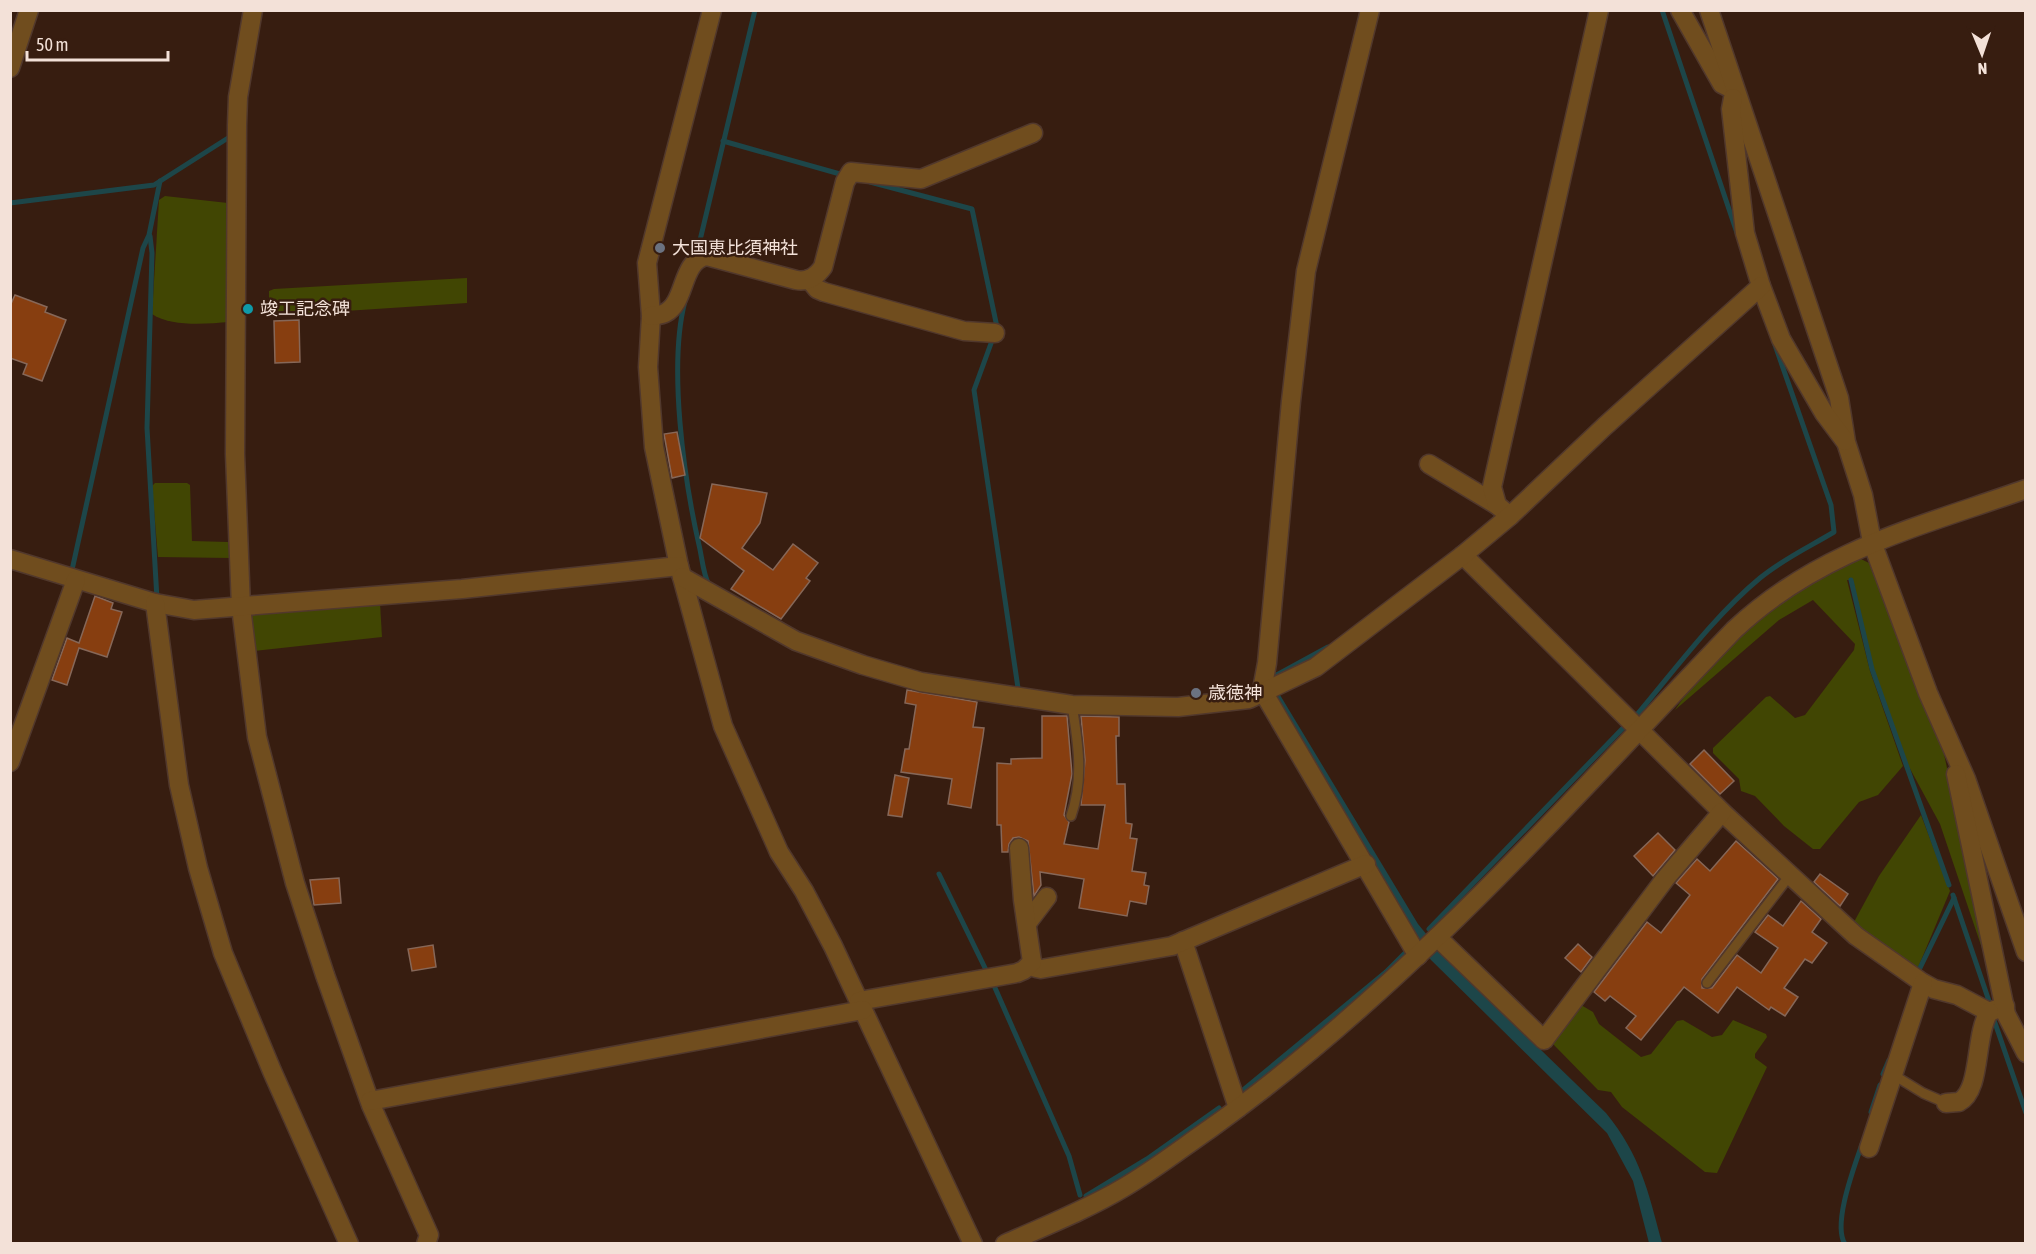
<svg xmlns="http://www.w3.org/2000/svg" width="2036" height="1254" viewBox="0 0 2036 1254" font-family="'Asap Condensed','Noto Sans JP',sans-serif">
<rect width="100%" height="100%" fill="#371d10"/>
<g fill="#414603">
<path d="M165,196L228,203L229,322C206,324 171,327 152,314L159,200Z"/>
<polygon points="467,278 467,303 269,316 269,291 274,289"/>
<polygon points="155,483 187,483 190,485 192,541 228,542 230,558 158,557 152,486"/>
<path d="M1859,558L1869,563L1944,754L1993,981L1940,824L1908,765L1873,669L1853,580H1847L1870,671L1903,766L1878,795L1859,802L1820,849H1813L1784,826L1755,796L1741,791L1739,779L1713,753V748L1766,697L1770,696L1795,718L1805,715L1854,650L1855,644L1813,600L1779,620L1675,710C1704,668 1761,612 1805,586C1823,575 1842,567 1859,558Z"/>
<polygon points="380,603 382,637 253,651 249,613"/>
<polygon points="1921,815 1950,891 1917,970 1880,948 1854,922 1879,876"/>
<polygon points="1581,1005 1593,1012 1599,1024 1641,1057 1651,1054 1677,1021 1683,1020 1712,1037 1722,1035 1733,1020 1766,1034 1767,1037 1755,1054 1755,1058 1767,1067 1717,1173 1705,1172 1622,1107 1611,1092 1598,1090 1554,1045 1552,1041"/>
</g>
<path fill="#1d4649" d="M1280,695L1418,924L1445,957L1606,1113C1641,1156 1648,1191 1662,1243H1649L1633,1181L1607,1133L1431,960L1418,943L1274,698Z"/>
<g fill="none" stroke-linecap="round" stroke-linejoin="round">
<g stroke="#1d4649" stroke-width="5">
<polyline points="1662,10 1737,233"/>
<polyline points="723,141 840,174"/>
<polyline points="870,182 972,209 997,327 974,390 1018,688"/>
<polyline points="10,203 154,185 228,138"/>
<polyline points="150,236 152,253 147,428 157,599"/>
<polyline points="696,257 755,10"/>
<path d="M685,301C668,366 684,479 699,545C702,557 703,574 709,585"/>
<polyline points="72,570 143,248 149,235 160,181"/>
<polyline points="1851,580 1872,669 1949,885"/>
<polyline points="1273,677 1328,647"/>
<path d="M1635,717C1674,671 1714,616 1760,578C1783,559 1809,547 1834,532L1831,505L1775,345"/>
<polyline points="939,874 987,972"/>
<polyline points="1953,895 1990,1004"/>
<polyline points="1429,929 1624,727"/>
<polyline points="1918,972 1954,898"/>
<polyline points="992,981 1069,1156 1080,1195"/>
<polyline points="1994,1020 2026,1113"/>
<polyline points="1883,1074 1889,1060"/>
<polyline points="1242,1091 1386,972 1409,949"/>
<polyline points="1871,1112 1880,1085"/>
<polyline points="1086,1196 1147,1159 1219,1108"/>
<path d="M1845,1244C1832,1224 1855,1165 1862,1144"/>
</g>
</g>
<g fill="#873e10" stroke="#866758" stroke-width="1.5">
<polygon points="15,295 47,307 45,312 66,320 42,381 23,374 27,364 10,358 10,306"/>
<polygon points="299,320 300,362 275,363 274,321"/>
<polygon points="677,432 685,475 672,478 664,434"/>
<polygon points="712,484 767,493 760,523 742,548 773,570 793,544 818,563 806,578 810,581 781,619 731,589 744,571 700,538"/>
<polygon points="95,596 113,603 111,609 122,612 107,657 79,648 67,685 52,680 67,638 79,643"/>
<polygon points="907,690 977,702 973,727 984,728 983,736 971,808 948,804 952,779 901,772 905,749 909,749 916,705 905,703"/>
<polygon points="1042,716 1067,716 1072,774 1064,815 1069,822 1064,844 1098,849 1105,805 1081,805 1085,760 1081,716 1119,717 1119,736 1116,736 1117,784 1125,784 1126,823 1132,824 1130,838 1137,839 1132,871 1146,873 1144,885 1149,886 1146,904 1130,901 1127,916 1079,908 1084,879 1040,872 1041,885 1034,896 1028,841 1019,837 1013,838 1009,844 1008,852 1002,852 1001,825 997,825 997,763 1011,764 1011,759 1042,758"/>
<polygon points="1704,750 1734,781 1720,794 1690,764"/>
<polygon points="895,775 909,778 902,817 888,815"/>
<polygon points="1658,833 1675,850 1653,876 1634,856"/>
<polygon points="1736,841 1778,879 1702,979 1702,988 1712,988 1737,955 1761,973 1778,948 1755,932 1768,915 1783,926 1801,901 1821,919 1812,932 1827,943 1812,963 1805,959 1784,988 1798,997 1785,1016 1771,1007 1769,1010 1737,987 1718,1013 1684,987 1641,1040 1626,1028 1636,1016 1610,996 1605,1001 1594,992 1647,922 1661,933 1690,895 1676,883 1697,859 1710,871"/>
<polygon points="1820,874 1848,894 1840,906 1814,882"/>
<polygon points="339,878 341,903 314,905 310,880"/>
<polygon points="1578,944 1592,957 1581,972 1565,958"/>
<polygon points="433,945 436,967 412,971 408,949"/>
</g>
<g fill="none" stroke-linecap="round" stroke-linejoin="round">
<g stroke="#51382c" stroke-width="12">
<g id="service">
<path d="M1071,816C1084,779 1078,742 1072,705"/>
<polyline points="1707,983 1790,875"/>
<polyline points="1892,1074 1923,1093 1946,1103"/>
</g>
</g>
<g stroke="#51382c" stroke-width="21">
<g id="minor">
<polyline points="253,10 238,97 237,125 235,454 241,607 257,737 295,883 325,975 371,1105 429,1235 426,1244"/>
<polyline points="712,10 647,263 651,316 648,367 654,447 679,566 723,726 779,852 804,891 833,946 973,1244"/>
<polyline points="1370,10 1306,271 1291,401 1267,663 1262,690 1418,956"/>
<polyline points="1680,10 1722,84 1730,88"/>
<polyline points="1709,10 1839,398 1846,442 1863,495 1872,542 1928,693 1966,779 2026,952"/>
<polyline points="10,68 29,10"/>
<polyline points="1733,98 1731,109 1745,233 1761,286 1781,339 1824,413 1845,441"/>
<polyline points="809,279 817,289 824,292 964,331 995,333"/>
<path d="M651,316C656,315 661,315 665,313C687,302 680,261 707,256L796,280C808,282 816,277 823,267L845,182L851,172L921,179L1033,133"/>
<polyline points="1429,464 1497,505"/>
<polyline points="1510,516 1497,505 1492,487 1599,10"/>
<polyline points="1463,555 1722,812 1856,936 1923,983 1934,989 1957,995 1989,1012 2005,1006"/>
<polyline points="10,559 155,603 194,610 462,589 679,566"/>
<polyline points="682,577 796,641 863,665 921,682 1072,705 1178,707 1249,699 1316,667 1463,555 1510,516 1605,426 1761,286"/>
<polyline points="155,603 179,785 198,868 223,953 272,1071 349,1244"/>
<polyline points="10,762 76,580"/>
<polyline points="1956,774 2006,1014 2026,1053"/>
<polyline points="1028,922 1047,897"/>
<polyline points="1437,937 1544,1040 1665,879 1722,812"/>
<polyline points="1183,941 1238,1108"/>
<polyline points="1032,962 1036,968 1041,969 1172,946 1366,864"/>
<polyline points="859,1001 1017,973 1024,970 1032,962 1023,900 1019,848"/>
<polyline points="370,1101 863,1010"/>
<path d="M1946,1103L1959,1102C1982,1090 1974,1036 1989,1012"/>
<polyline points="1869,1148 1923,983"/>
<path d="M1005,1244C1045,1226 1086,1210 1123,1188C1154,1170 1182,1148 1211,1128C1407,988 1568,803 1734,630C1819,550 1919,527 2026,489"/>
</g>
</g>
<use href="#service" stroke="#704d1e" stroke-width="9"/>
<use href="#minor" stroke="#704d1e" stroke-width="18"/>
</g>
<g fill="#6b7280" stroke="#371d10" stroke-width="2">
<circle cx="660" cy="248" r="6"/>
<circle cx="1196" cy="693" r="6"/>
</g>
<circle fill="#0f9aa8" stroke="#371d10" stroke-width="2" cx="248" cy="309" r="6"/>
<g text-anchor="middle" stroke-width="5" stroke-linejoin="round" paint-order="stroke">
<g font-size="18" fill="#f3e1d8" stroke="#371d10" text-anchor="start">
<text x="672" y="254">大国恵比須神社</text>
<text x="260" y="315">竣工記念碑</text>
<text x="1208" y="699">歳徳神</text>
</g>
</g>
<rect width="2036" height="1254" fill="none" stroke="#f3e1d8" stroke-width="24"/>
<g transform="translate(1982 54) rotate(178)" stroke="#371d10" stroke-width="4.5" paint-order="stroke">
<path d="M0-4.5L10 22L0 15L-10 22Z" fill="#f3e1d8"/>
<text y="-9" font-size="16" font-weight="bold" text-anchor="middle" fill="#f3e1d8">N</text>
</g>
<path d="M27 51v9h141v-9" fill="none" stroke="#f3e1d8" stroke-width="3"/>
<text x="36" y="51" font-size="18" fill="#f3e1d8" stroke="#371d10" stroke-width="4.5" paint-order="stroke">50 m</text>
</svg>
